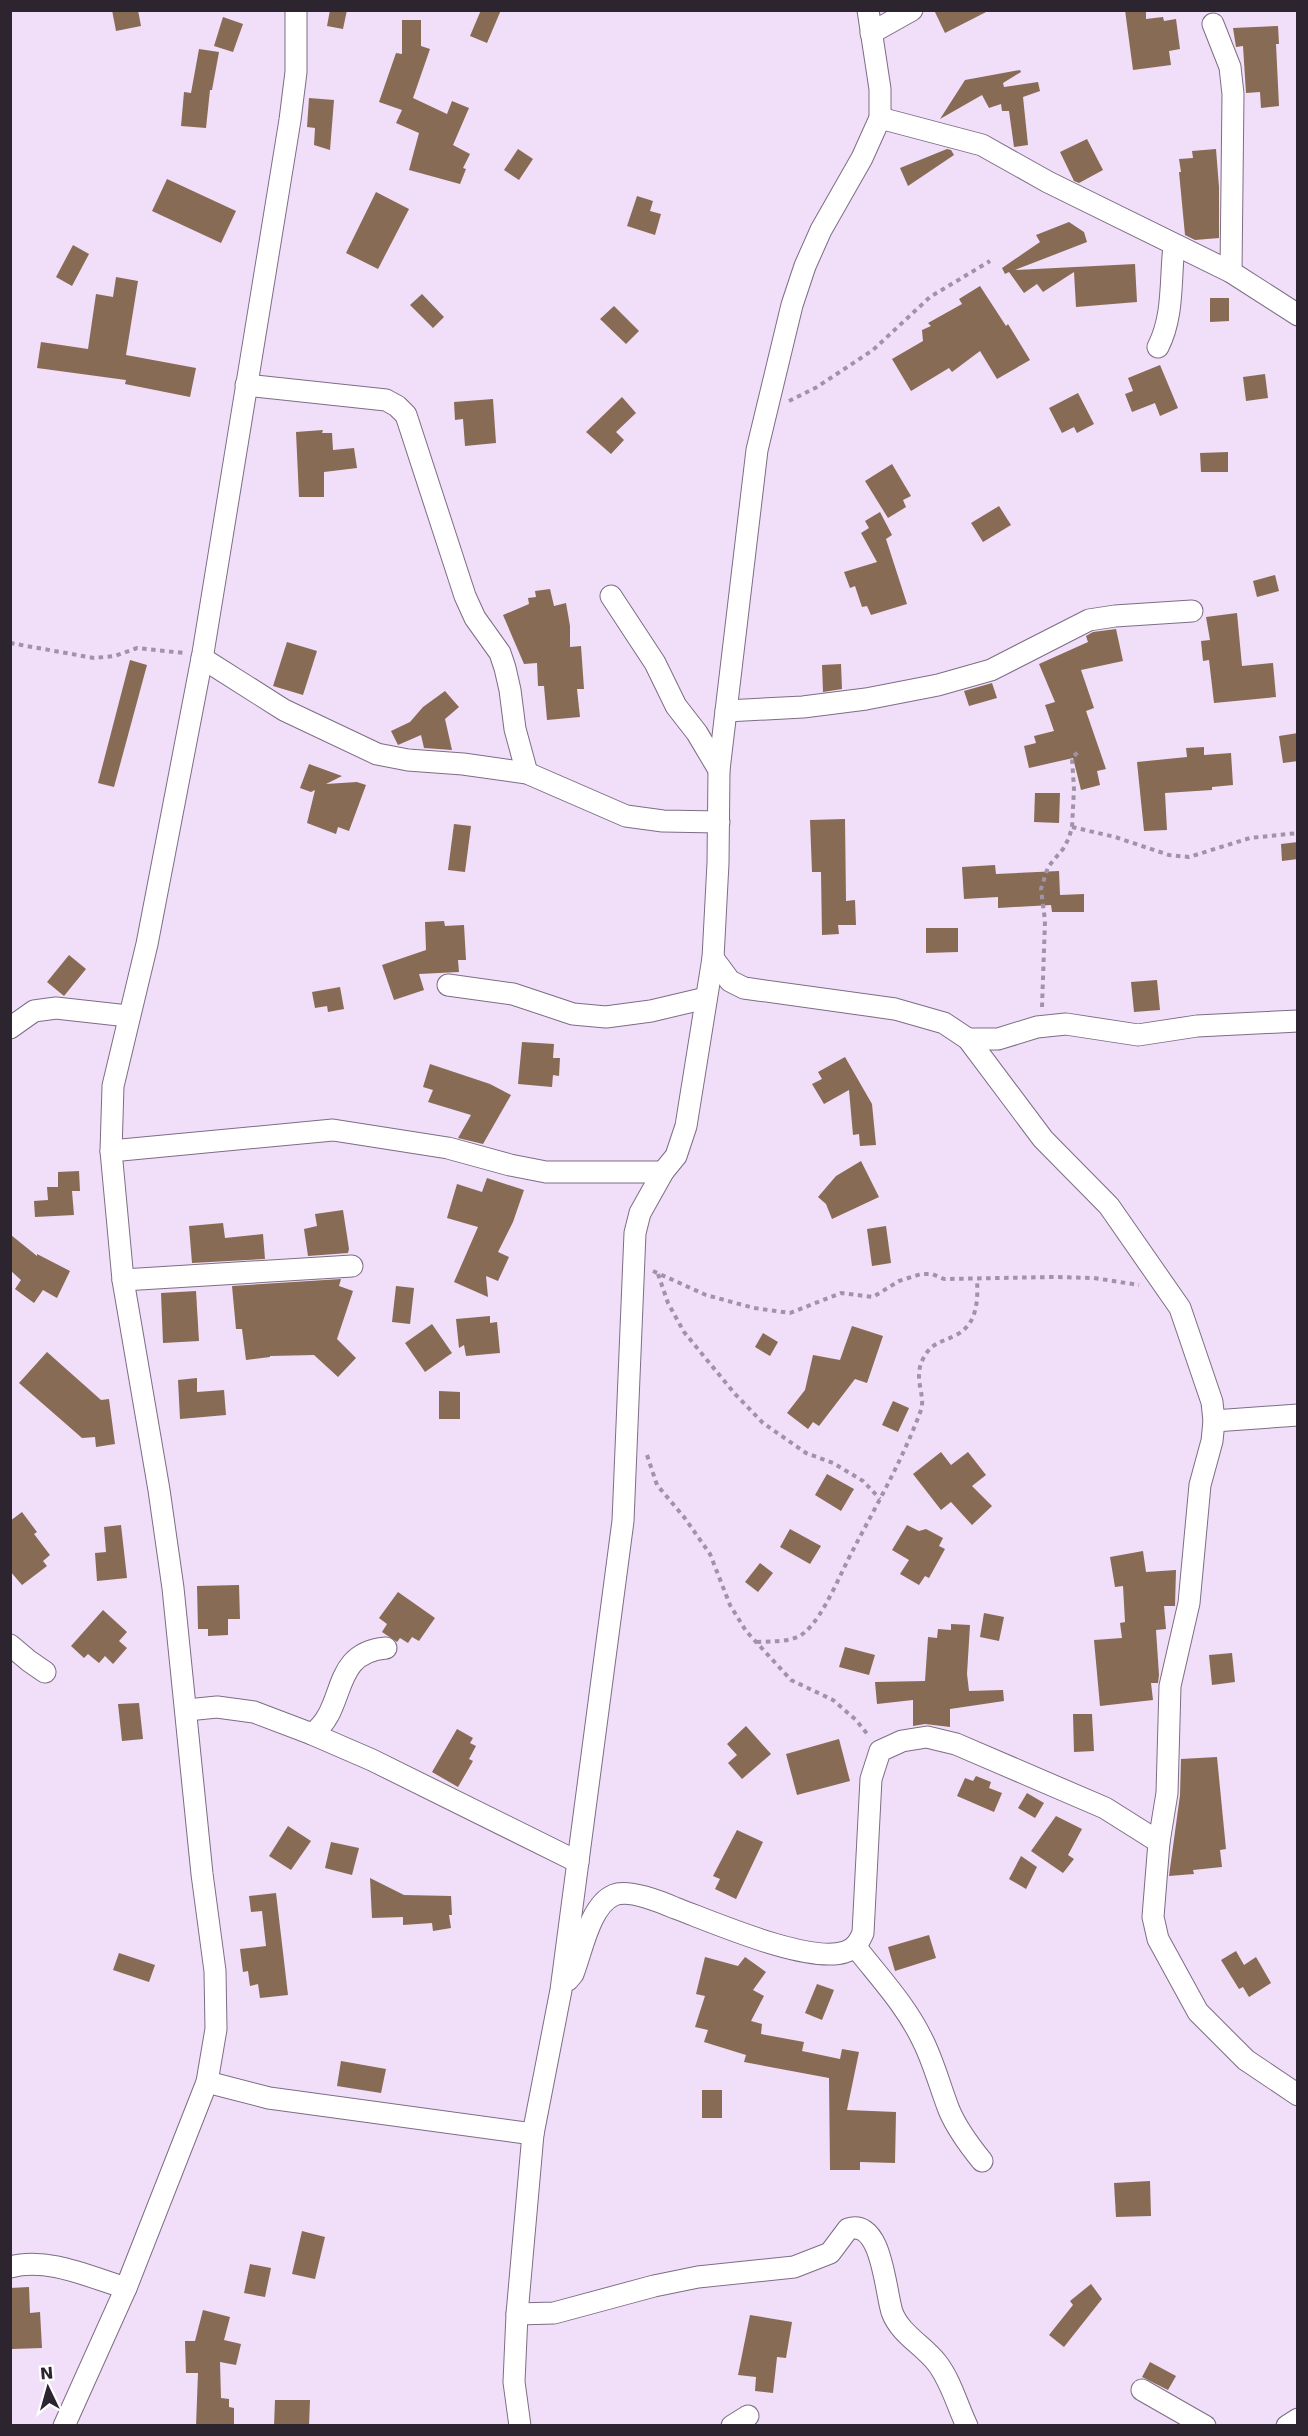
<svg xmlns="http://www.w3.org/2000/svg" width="1308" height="2436" viewBox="0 0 1308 2436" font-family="'DejaVu Sans',sans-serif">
<rect width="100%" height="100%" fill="#f1def9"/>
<g fill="#876b54">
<polygon points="112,10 138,10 141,26 116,31"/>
<polygon points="330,10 347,10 343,29 327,26"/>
<polygon points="481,10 501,10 487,43 470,36"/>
<polygon points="934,10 990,10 945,33"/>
<polygon points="1125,10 1146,10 1146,19 1163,17 1164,21 1176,19 1180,49 1169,51 1171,65 1133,70"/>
<polygon points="223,17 243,24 233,52 214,46"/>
<polygon points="402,20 421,20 421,46 430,49 413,98 447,114 452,101 469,108 453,145 470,154 463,168 466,169 460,184 409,170 419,133 396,123 402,110 379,102 396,53 402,54"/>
<polygon points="1278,26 1279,44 1276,44 1279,106 1261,108 1260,92 1246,93 1243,46 1236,47 1233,28"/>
<polygon points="199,49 219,52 212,90 210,90 206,128 181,126 184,92 191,93"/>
<polygon points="1020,70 1021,72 1003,83 1004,87 1038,82 1040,91 1023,97 1028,145 1014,147 1009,111 1002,111 1001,104 989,108 982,95 940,119 965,80"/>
<polygon points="309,98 334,100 330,150 314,145 315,128 307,127"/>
<polygon points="1087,139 1103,170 1079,183 1074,181 1060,152"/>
<polygon points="518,149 533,159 519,180 504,170"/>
<polygon points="947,149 951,150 954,155 908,186 900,168"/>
<polygon points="1216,149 1219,187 1219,238 1195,240 1185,235 1179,172 1181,172 1179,159 1193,158 1192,151"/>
<polygon points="167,179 236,211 221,243 152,211"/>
<polygon points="376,192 409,209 378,269 346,253"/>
<polygon points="637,196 653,201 650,211 661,214 655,235 627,226"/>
<polygon points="1069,222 1084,232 1087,242 1015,270 1135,264 1137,302 1076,307 1074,272 1043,292 1037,284 1024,293 1009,272 1005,274 1002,268 1040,242 1036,235"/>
<polygon points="73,245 89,254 72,286 56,277"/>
<polygon points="116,277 138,281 126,355 196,368 190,397 125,384 126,380 37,368 41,342 88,349 96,294 113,297"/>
<polygon points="980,286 1006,326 1008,324 1030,360 997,379 980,351 952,372 949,368 911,391 892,359 923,341 922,330 931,326 928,323 962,304 959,299"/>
<polygon points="422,294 444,317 433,328 410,305"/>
<polygon points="1210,298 1229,298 1229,321 1210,322"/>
<polygon points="614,306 639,331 626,344 600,319"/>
<polygon points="1160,365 1178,408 1160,416 1155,403 1132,412 1125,394 1133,391 1128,378"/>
<polygon points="1265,374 1268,398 1246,401 1243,377"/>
<polygon points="1078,393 1094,424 1077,433 1074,427 1062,433 1049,408"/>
<polygon points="622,397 636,413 616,432 624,440 611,454 586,432"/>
<polygon points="493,399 496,443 465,446 463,419 455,420 454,402"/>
<polygon points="323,430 322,433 332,433 333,450 354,448 357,468 324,472 324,497 299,497 296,432"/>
<polygon points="1228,452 1228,472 1201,472 1200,453"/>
<polygon points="892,464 911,496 903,500 906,507 888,518 865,481"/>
<polygon points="999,506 1011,525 983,542 971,523"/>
<polygon points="880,512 892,535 886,539 907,604 871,615 867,606 862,607 855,586 850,588 844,572 877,562 861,533 869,528 865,521"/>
<polygon points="1275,575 1279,591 1257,597 1253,581"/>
<polygon points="550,589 554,606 566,603 570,626 570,647 581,646 584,689 577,689 580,717 547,720 544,686 538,686 537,663 524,664 503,615 529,604 528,598 536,597 535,591"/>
<polygon points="1237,613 1242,666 1273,663 1276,697 1214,703 1209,660 1203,661 1201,641 1210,640 1206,617"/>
<polygon points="1116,629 1123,661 1081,670 1094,708 1086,711 1106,769 1097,771 1100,785 1081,790 1073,758 1029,768 1024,746 1036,743 1034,736 1054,731 1045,705 1055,702 1039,664 1088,642 1086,636 1093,632"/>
<polygon points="287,642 317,651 303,695 273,686"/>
<polygon points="130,660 147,665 114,787 98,783"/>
<polygon points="841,664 842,689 823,692 822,665"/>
<polygon points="992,683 997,698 969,706 964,691"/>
<polygon points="445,691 459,707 445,719 452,750 424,748 421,735 398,745 391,731 410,722 423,707"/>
<polygon points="1298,733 1298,761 1283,763 1279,736"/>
<polygon points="1204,747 1204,755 1231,753 1233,785 1212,787 1212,790 1165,793 1167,830 1144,831 1137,762 1187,757 1186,748"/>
<polygon points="309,764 342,776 326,784 357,782 366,785 349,831 338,827 336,834 307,823 315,790 311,792 300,788"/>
<polygon points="1035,793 1060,793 1059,823 1034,822"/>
<polygon points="845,819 846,901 855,900 856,925 838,925 839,934 822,935 821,872 812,872 810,820"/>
<polygon points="454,824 471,826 465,872 448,870"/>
<polygon points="1298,842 1298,859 1282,861 1281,844"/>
<polygon points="995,865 996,874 1059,871 1060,895 1084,894 1084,912 1052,912 1051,905 998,908 998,897 964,899 962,867"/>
<polygon points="444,921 445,926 464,925 466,960 458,960 459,972 419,974 424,990 394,1000 382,965 426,950 425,922"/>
<polygon points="926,928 958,928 958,952 926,953"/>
<polygon points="69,955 86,969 64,996 47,982"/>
<polygon points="1157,980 1160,1010 1134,1012 1131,982"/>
<polygon points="340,987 344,1009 328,1012 327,1006 315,1008 312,992"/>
<polygon points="522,1042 554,1044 553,1058 560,1058 559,1076 553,1075 552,1087 518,1084"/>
<polygon points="845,1057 872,1104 876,1145 860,1146 859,1134 853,1135 849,1090 824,1104 812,1084 822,1079 818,1072"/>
<polygon points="430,1064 490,1084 511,1095 483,1144 458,1138 471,1115 428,1102 433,1090 423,1087"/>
<polygon points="861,1161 879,1197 832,1219 826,1204 818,1197 836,1176"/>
<polygon points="79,1171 80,1191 72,1191 74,1215 35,1217 34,1201 48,1200 47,1187 58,1187 58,1172"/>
<polygon points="487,1178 524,1190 513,1222 498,1252 509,1257 498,1281 486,1276 488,1297 454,1282 478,1227 447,1218 457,1184 482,1192"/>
<polygon points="343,1210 349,1249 348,1253 308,1256 304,1229 317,1226 315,1214"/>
<polygon points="223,1223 225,1238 263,1234 265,1259 192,1263 189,1226"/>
<polygon points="886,1226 891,1263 872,1266 867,1229"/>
<polygon points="11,1235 37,1256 37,1254 70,1271 57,1298 43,1290 34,1303 15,1289 21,1280 11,1271"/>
<polygon points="341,1279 339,1286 353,1291 337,1339 356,1358 338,1377 314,1355 270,1356 270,1357 246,1360 242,1329 236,1329 232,1286"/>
<polygon points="396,1286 414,1288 410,1324 392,1322"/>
<polygon points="196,1291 199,1341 163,1343 161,1293"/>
<polygon points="490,1316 490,1323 497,1322 500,1353 466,1356 464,1345 459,1348 456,1319"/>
<polygon points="432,1324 452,1353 425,1372 405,1343"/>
<polygon points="852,1326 883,1336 867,1383 855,1379 819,1426 813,1422 808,1429 787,1413 805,1390 813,1355 840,1360"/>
<polygon points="763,1333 778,1342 770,1356 755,1347"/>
<polygon points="47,1352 101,1400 109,1399 115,1444 96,1447 95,1437 82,1438 19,1383"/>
<polygon points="197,1378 197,1392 224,1390 226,1415 180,1419 178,1380"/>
<polygon points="439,1391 460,1392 460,1419 439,1419"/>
<polygon points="893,1401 909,1408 898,1432 882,1425"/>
<polygon points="941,1452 951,1465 968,1452 986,1475 972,1486 992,1506 972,1525 951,1502 941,1510 913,1474"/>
<polygon points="827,1474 854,1489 841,1511 815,1495"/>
<polygon points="22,1512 37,1532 34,1534 50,1555 43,1561 47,1566 22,1585 10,1571 10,1521"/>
<polygon points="121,1525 127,1578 97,1581 95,1553 106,1552 104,1527"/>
<polygon points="907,1525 919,1531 926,1529 943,1538 939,1546 945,1549 929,1578 925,1576 919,1585 900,1574 909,1560 892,1550"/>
<polygon points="790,1529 821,1546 810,1564 780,1547"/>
<polygon points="1143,1551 1146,1572 1176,1570 1175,1606 1164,1606 1166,1629 1156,1630 1159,1675 1158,1683 1151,1683 1153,1700 1100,1706 1094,1640 1122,1638 1120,1623 1125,1622 1123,1586 1115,1587 1110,1557"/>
<polygon points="760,1563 773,1573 758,1592 745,1582"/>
<polygon points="239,1585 240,1619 228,1619 228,1635 208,1636 208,1629 198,1629 197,1586"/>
<polygon points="398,1592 435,1618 419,1641 412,1637 408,1643 400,1638 397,1642 382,1632 387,1624 379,1618"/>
<polygon points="103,1610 127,1632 119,1641 127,1648 113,1664 105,1656 99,1663 88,1654 84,1658 71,1646"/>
<polygon points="984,1613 1004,1617 999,1641 980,1637"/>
<polygon points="951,1624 970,1625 967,1674 969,1691 1003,1690 1004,1701 950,1709 950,1727 925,1724 913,1726 913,1700 877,1704 875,1682 925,1681 928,1637 937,1638 938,1629 951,1630"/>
<polygon points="845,1647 875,1655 869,1675 839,1667"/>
<polygon points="1232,1653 1235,1682 1212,1685 1209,1655"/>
<polygon points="139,1703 143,1739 122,1741 118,1704"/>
<polygon points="1073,1714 1092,1714 1094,1751 1074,1752"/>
<polygon points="746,1726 771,1754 742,1779 728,1763 737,1755 727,1744"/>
<polygon points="457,1729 473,1738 470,1743 476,1746 469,1759 473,1761 458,1787 432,1772"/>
<polygon points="839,1739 850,1781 797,1795 786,1754"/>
<polygon points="1217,1757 1226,1849 1220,1850 1222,1867 1193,1870 1194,1874 1169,1876 1180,1795 1181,1759"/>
<polygon points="976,1776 991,1782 989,1788 1002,1793 994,1812 957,1796 965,1778 973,1781"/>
<polygon points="1027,1793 1044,1803 1035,1818 1018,1808"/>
<polygon points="1056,1816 1082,1829 1068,1855 1074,1859 1063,1873 1031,1851"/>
<polygon points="288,1826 311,1841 291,1870 269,1856"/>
<polygon points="737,1830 763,1842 736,1899 715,1889 720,1879 713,1876"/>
<polygon points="331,1842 359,1848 352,1875 325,1868"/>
<polygon points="1021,1856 1037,1867 1026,1889 1009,1879"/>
<polygon points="370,1878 404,1895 451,1896 452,1915 449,1915 451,1928 433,1931 432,1923 403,1925 403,1917 372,1918"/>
<polygon points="276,1893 288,1995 260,1998 258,1984 250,1986 248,1971 243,1972 240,1949 266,1946 262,1911 251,1912 249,1896"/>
<polygon points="929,1935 936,1958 895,1971 888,1947"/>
<polygon points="1236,1951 1244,1965 1256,1957 1271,1983 1249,1997 1243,1987 1239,1989 1221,1960"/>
<polygon points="119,1953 155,1965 149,1982 113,1970"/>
<polygon points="705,1957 738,1966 745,1957 766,1972 753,1990 764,1996 751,2021 762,2024 761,2034 804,2042 802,2051 840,2059 842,2049 859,2052 847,2110 896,2112 895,2163 860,2162 860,2170 830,2170 829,2078 744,2062 746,2055 704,2042 708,2030 695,2027 705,1996 696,1994"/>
<polygon points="817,1984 834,1990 822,2020 805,2013"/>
<polygon points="341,2061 386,2069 381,2093 337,2086"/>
<rect x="702" y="2090" width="20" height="28"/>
<polygon points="1150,2181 1151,2216 1116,2217 1114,2183"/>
<polygon points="302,2231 325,2237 315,2279 292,2274"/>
<polygon points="250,2264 271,2268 265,2297 244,2293"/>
<polygon points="1091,2284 1102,2299 1064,2347 1049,2335 1073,2305 1070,2301"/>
<polygon points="29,2287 30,2313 40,2312 42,2348 12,2349 10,2288"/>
<polygon points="203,2310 230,2317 224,2340 241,2344 236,2365 220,2362 221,2398 229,2399 229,2407 234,2408 234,2426 196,2426 198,2373 186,2373 185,2341 195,2341"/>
<polygon points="750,2315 792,2322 786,2358 777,2357 773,2393 755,2391 756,2377 738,2375"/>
<polygon points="1150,2362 1176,2376 1168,2390 1142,2377"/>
<polygon points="275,2400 310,2400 309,2426 274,2426"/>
</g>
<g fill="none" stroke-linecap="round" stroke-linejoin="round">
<g stroke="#7d6d84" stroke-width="23">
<g id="minor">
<polyline points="1213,24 1230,67 1233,94 1231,272"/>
<polyline points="871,33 912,10"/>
<polyline points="880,118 982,145 1048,182 1231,272 1298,315"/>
<path d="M1158,347C1174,316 1170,280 1174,246"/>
<polyline points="246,385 386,400 397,406 406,415 465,596 475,618 500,653 505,668 510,690 515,729 527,773"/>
<polyline points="611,596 655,663 676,706 697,733 719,770"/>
<polyline points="202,658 284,710 377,754 408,760 463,764 527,773 626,816 663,821 719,822"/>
<polyline points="726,711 803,707 866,699 938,685 991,670 1089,620 1115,616 1192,611"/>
<polyline points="713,958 730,981 744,988 895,1009 944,1023 968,1039 1043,1139 1109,1206 1180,1308 1212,1402 1214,1421 1212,1441 1200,1485 1189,1603 1170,1686 1167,1793 1159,1842 1153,1917 1158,1939 1198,2012 1246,2060 1298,2095"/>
<polyline points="448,985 513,994 573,1014 606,1017 651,1011 706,998"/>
<polyline points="10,1028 34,1011 56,1008 128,1016"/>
<polyline points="968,1039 998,1039 1037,1027 1066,1024 1138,1035 1197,1026 1298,1021"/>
<polyline points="111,1151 333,1130 448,1148 510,1165 546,1172 663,1172"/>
<polyline points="123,1280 352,1266"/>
<polyline points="1214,1421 1298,1415"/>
<polyline points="10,1645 29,1661 45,1672"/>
<polyline points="187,1710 217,1707 254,1712 312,1734 372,1760 578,1862"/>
<path d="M312,1734C348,1708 329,1653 386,1648"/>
<path d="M855,1946C879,1977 906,2005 923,2041C934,2063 940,2087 949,2110C957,2129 969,2145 982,2161"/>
<path d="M568,1980L573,1974C582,1951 590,1905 614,1895C629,1889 661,1902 675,1908C713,1922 808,1964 845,1952C855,1949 859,1942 863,1933L871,1779L880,1751L902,1741L927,1737L956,1744L1105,1808L1159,1842"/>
<polyline points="207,2082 269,2098 533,2134"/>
<path d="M10,2267C49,2257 89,2277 126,2288"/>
<path d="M517,2314L554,2313L654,2286L698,2277L794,2267L830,2253L848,2229C882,2218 885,2290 892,2312C900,2334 923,2345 937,2363C951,2381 957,2405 967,2426"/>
<polyline points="1142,2390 1205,2426"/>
<polyline points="64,2426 126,2288 207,2082 216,2029 215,1971 202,1874 173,1588 159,1490 123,1280 111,1151 113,1086 147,944 203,653 290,120 296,72 296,10"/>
<polyline points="520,2426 514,2382 517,2314 533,2134 561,1990 623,1521 635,1233 640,1213 663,1172 676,1156 686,1126 713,958 718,863 719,770 757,450 792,305 805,266 821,230 862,158 880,118 880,89 868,10"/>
<polyline points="732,2426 748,2416"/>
<polyline points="1287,2426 1298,2419"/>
</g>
</g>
<g stroke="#a193a7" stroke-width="4" stroke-dasharray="4.5 4.5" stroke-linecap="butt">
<polyline points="789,401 817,387 873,350 930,297 990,261"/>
<polyline points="10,643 94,658 115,656 137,648 184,653"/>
<polyline points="1072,827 1115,837 1169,855 1189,857 1250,838 1298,833"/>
<polyline points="1042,1007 1045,921 1041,889 1048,867 1063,849 1069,838 1072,827 1074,789 1072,758 1079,751"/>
<polyline points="653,1271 706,1295 754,1308 790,1313 841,1293 873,1297 899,1281 921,1274 932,1274 944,1279 1053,1277 1094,1278 1139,1285"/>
<polyline points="658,1274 668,1303 684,1332 735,1394 763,1423 806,1453 833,1463 863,1481 880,1499"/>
<polyline points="647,1455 657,1485 684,1517 710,1554 730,1605 746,1631 791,1680 833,1700 856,1720 869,1736"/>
<path d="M757,1642C771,1641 794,1643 805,1632C824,1616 841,1572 853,1550C877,1504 903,1459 921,1410C926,1394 912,1378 924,1357C932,1342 943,1342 956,1335C978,1324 978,1299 977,1279"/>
</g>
<use href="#minor" stroke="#fff" stroke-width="21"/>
</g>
<rect width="1308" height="2436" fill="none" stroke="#2c252f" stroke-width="24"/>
<g transform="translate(48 2388) rotate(355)" stroke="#ffffff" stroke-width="4.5" paint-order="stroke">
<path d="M0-4.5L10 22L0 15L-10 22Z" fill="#2c252f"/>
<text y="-9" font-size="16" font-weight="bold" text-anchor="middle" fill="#2c252f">N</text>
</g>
</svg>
